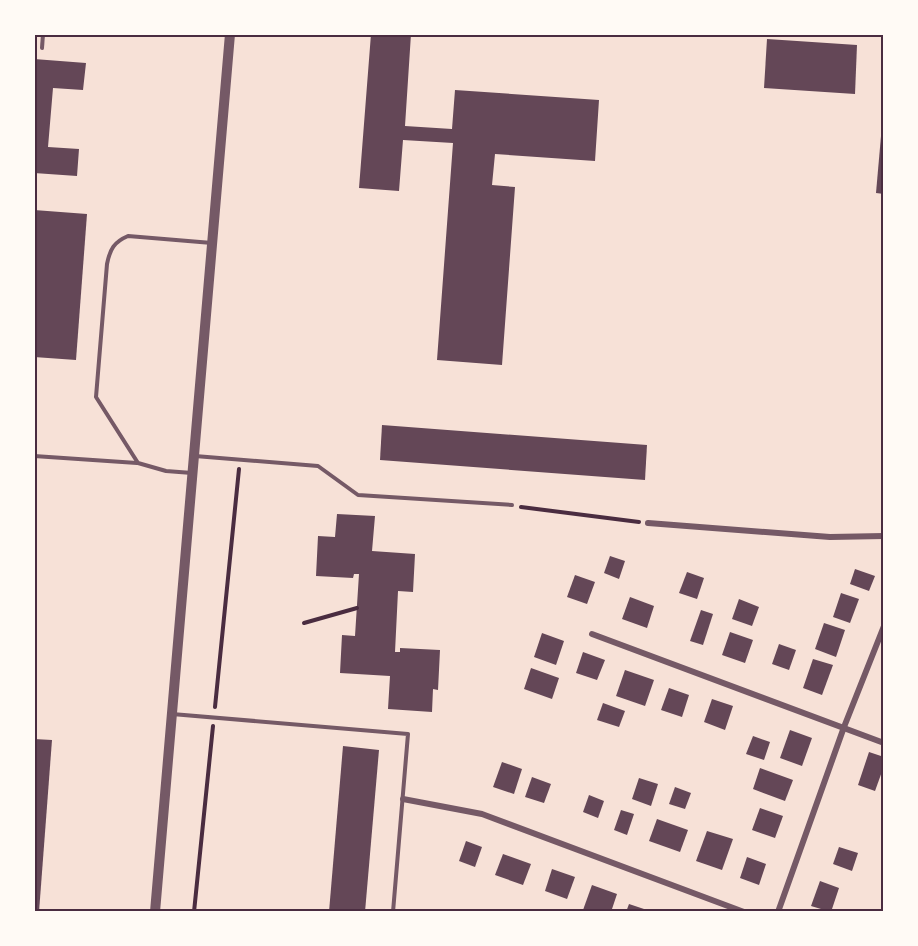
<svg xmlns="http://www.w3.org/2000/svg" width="918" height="946" viewBox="0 0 918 946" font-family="Spectral,serif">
<rect width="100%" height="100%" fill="#f7e1d7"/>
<g fill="#644757">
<polygon points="371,34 411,34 405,126 452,129 455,90 599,100 595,161 495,154 492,185 515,187 502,365 437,360 453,143 403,140 399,191 359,188"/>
<polygon points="767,39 857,45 855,94 764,88"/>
<polygon points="34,59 86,63 83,90 53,88 48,147 79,149 77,176 34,173"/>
<polygon points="881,136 884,136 884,194 876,193"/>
<polygon points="34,210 87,214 76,360 34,357"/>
<polygon points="382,425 647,445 645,480 380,460"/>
<polygon points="337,514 375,516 372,551 415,554 413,592 398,591 395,652 400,652 400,648 440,650 438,690 433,689 432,712 388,709 390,676 340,673 342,635 355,636 359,574 354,574 353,578 316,576 318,536 335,537"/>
<polygon points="610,556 625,561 619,579 604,573"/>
<polygon points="855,569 875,576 869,591 850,584"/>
<polygon points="687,572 704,578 697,599 679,593"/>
<polygon points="575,575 595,582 587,604 567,597"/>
<polygon points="841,593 859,599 850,623 833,617"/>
<polygon points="630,597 654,606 647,628 622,619"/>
<polygon points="739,599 759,607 752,626 732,619"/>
<polygon points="701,610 713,614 703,645 690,641"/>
<polygon points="824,623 845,630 836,657 815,649"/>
<polygon points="730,632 753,640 745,663 722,655"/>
<polygon points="542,633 564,641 556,665 534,657"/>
<polygon points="779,644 796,650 789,670 772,664"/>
<polygon points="583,652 605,660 597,680 576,673"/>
<polygon points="813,659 833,665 822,695 803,688"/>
<polygon points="531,668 559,678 552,699 524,689"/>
<polygon points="625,670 654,680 645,706 616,696"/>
<polygon points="669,688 689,695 682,717 661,710"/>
<polygon points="712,699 733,706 725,730 704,722"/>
<polygon points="603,703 625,711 619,727 597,720"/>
<polygon points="790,730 812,738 802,766 780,758"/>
<polygon points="753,736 770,742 764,760 746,754"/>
<polygon points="34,739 52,740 39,912 34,912"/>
<polygon points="343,746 379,750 365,912 329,912"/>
<polygon points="869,752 884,757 884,766 875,791 858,785"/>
<polygon points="502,762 522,769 514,794 493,787"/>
<polygon points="760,768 793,780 785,801 753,789"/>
<polygon points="532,777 551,784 544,803 525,797"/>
<polygon points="639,778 658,784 651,806 632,799"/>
<polygon points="675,787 691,793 685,809 669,804"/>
<polygon points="589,795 604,801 598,818 583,812"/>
<polygon points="760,808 783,816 775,838 752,830"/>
<polygon points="621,810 634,814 627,835 614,830"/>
<polygon points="657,819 688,830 680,852 649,841"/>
<polygon points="707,831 733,839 722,870 696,861"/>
<polygon points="466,841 482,847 475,867 459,861"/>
<polygon points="839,847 858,853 852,871 833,864"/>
<polygon points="503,854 531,864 523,885 495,875"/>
<polygon points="747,857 766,864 759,885 740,878"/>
<polygon points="552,869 575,877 567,899 545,891"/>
<polygon points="820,881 839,888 831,912 811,906"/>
<polygon points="592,885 617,894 611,912 583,910"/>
<polygon points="629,904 650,911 650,912 626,912"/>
</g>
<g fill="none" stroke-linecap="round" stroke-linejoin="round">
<g stroke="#4a2c40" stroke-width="4">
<polyline points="521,507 639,522"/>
<polyline points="304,623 357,608"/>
<polyline points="215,707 239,469"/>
<polyline points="194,912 213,726"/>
</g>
<g stroke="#755966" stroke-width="4">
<polyline points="42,48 43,34"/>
<polyline points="34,456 137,463"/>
<polyline points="195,456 318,466 358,495 512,505"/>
<path d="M192,473L166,471L138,463L96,397L107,264C110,249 114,242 128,236L212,243"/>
<polyline points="172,714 408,734 393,912"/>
</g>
<g stroke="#755966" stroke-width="6">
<polyline points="648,523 830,537 884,536"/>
<polyline points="592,634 884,743"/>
<polyline points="403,799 482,814 744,912"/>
<polyline points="778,912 844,727 884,626"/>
</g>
<polyline stroke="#755966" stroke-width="10" points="155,912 230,34"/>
</g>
<rect width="918" height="946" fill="none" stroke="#fffaf5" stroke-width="72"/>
<rect x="36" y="36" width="846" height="874" fill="none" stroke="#4a2c40" stroke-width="2"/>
</svg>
